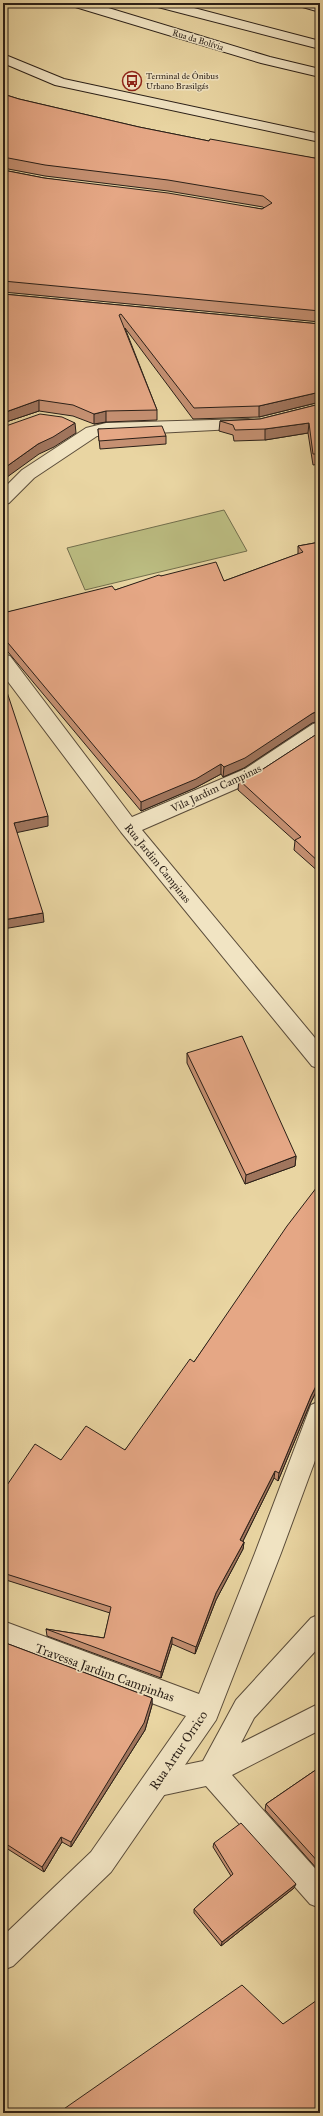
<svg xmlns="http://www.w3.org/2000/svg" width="323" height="2116" viewBox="0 0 323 2116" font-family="'IM FELL Great Primer',serif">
<rect width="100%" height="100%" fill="#e9d5a2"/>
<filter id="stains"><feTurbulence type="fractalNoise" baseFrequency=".005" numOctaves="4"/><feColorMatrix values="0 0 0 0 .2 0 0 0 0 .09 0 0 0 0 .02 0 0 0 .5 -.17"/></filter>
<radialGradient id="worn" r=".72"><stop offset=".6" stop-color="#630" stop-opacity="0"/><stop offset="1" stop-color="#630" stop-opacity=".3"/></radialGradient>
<polygon fill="#bbbc81" stroke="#726e4c" points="224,510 247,551 85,590 67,548"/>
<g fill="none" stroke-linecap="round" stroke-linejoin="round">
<g stroke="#5a4c3a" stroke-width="2">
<polygon id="lane" points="320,1614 320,1646 254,1718 241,1743 320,1703 320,1730 232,1775 320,1874 320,1908 310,1904 206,1786 155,1797 146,1793 142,1784 146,1775 155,1771 203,1761 236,1700 311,1618"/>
</g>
<g stroke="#5a4c3a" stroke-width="2">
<g id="street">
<polygon points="248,419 254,420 257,424 254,428 97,436 34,478 9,503 3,505 3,489 22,470 86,428 106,423"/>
<polygon points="3,654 10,656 132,817 245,769 313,724 320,722 320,739 259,779 142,830 320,1044 320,1069 312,1066 121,832 3,675"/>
<polygon points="320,1401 320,1447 281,1553 216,1720 111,1872 13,1966 3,1970 3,1936 91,1852 186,1716 3,1647 3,1621 199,1694 255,1553 308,1413 311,1405"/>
</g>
</g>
<g stroke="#2a1f17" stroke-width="2">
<g id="secondary">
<polygon points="70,3 92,3 270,57 320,69 320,77 261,63 72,6"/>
<polygon points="152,3 175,3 320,41 320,49 154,6"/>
<polygon points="297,3 320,4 320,12 299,6"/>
<polygon points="3,54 64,79 320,134 320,142 55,85 3,63"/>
</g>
</g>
<use href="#lane" fill="#f1e4c3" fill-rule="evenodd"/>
<use href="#street" fill="#f1e4c3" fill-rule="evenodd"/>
<use href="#secondary" fill="#f1e4c3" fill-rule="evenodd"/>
</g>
<g fill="#c59072" stroke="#2a1f17">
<polygon points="3,94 19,99 139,127 209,141 320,159 320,322 3,292 3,170 44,178 262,209 264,208 263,207 168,191 45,176 3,168"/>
<polygon points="3,294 320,324 320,402 259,417 193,419 125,328 157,410 157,420 106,422 94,424 73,416 39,411 3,423"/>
<polygon points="320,404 320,464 313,465 308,433 265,440 234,441 233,435 219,431 220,421 260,419"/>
<polygon points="98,429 166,436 166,444 100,449"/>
<polygon points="320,542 312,723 244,768 223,777 221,774 195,788 141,811 3,646 3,613 115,590 161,576 224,581 298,554 298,546"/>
<polygon points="320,732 320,873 294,850 295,841 238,790 239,780 260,771"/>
<polygon points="187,1053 296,1156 295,1166 245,1184 187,1063"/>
<polygon points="320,1183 320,1384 310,1404 278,1481 274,1478 243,1541 244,1542 243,1549 216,1600 195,1654 172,1644 161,1678 47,1636 46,1629 104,1638 110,1613 3,1579 3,1491 61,1460 125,1450 194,1362"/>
<polygon points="3,1642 152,1698 152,1705 145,1730 71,1847 62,1842 44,1872 3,1846"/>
<polygon points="320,1767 320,1868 318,1870 265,1810 266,1804"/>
<polygon points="214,1843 294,1888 221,1946 194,1913 194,1909 231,1876 213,1847"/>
</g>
<g fill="#a0755d" stroke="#2a1f17">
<polygon points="320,392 320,402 259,417 259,406"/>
<polygon points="39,400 39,411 3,423 3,413"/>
<polygon points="106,411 106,422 94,424 94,414"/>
<polygon points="75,423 76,433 54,447 39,454 3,480 3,469 38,444"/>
<polygon points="309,423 308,433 265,440 265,429"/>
<polygon points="320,711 320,721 312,723 244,768 223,777 224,767 313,713"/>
<polygon points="221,764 221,774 195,788 141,811 141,802"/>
<polygon points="48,816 48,826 15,833 14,823"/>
<polygon points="43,913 44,922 3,929 3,920"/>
<polygon points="296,1156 295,1166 245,1184 246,1175"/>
<polygon points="320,1378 320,1384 310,1404 278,1481 279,1473 311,1396"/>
<polygon points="275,1471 274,1478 240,1547 240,1540"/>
<polygon points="244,1542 243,1549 216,1600 195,1654 196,1647 216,1593"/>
<polygon points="172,1637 172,1644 161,1678 161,1672"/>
<polygon points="152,1698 152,1705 145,1730 71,1847 71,1842"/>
<polygon points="61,1837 62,1842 44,1872 42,1867"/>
<polygon points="296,1884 294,1888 221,1946 222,1942"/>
</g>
<g fill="#e5a785" stroke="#2a1f17">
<polygon points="3,94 19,99 139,127 209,141 210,139 320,159 320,311 3,281 3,170 44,178 168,193 262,209 272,203 263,196 168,180 45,165 3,157"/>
<polygon points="3,294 320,324 320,392 259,406 194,408 121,314 119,315 157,410 106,411 94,414 73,405 39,400 3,413"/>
<polygon points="320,404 320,454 313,454 309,423 265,429 235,430 233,425 220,421 260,419"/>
<polygon points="40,414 62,417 75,423 53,437 38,444 3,469 3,427"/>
<polygon points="162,426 166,436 99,441 98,429"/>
<polygon points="320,542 320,711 313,713 245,758 224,767 221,764 196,779 141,802 3,637 3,613 112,586 115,590 159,575 161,576 216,562 224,581 303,552 298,546"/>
<polygon points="3,680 48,816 14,823 43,913 3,920"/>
<polygon points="320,732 320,863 295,840 301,837 239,780 260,771"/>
<polygon points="242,1036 296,1156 246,1175 187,1053"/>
<polygon points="320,1183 320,1378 311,1396 279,1473 275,1471 240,1540 244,1542 216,1593 196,1647 172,1637 161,1672 46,1629 104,1638 111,1607 3,1573 3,1491 35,1444 61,1460 86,1426 125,1450 190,1359 194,1362 287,1226"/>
<polygon points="3,1642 152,1698 144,1723 71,1842 61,1837 42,1867 3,1842"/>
<polygon points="320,1767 320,1864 266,1804"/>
<polygon points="241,1823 296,1884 222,1942 194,1909 233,1874 214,1843"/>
<polygon points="242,1985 283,2024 320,1998 320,2113 58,2113"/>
</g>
<defs>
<g id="bus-ring" transform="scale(1)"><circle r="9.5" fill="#f1e4c3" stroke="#8f2418" stroke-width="1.5"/><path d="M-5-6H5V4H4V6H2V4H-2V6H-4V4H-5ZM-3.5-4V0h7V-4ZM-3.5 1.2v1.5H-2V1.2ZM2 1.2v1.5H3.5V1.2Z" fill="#8f2418"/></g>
</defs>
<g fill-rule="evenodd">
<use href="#bus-ring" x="132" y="81"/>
</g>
<g text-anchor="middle" stroke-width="3" stroke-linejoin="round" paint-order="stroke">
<g font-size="9" fill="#2a1f17" stroke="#f1e4c3">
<text transform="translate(198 40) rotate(17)" y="3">Rua da Bolívia</text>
</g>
<g font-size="9" fill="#2a1f17" stroke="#f1e4c3" text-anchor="start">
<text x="146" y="79">Terminal de Ônibus<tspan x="146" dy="10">Urbano Brasilgás</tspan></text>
</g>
<g font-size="11" fill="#2a1f17" stroke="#f1e4c3">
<text transform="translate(216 788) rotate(-25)" y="4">Vila Jardim Campinas</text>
<text transform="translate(158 863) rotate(51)" y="4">Rua Jardim Campinas</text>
</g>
<g font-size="13" fill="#2a1f17" stroke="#f1e4c3">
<text transform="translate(105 1672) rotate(20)" y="5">Travessa Jardim Campinhas</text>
<text transform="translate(178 1750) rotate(-56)" y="5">Rua Artur Orrico</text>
</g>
</g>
<rect width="323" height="2116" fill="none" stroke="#e9d5a2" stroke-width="16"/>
<rect x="4" y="4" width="315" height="2108" fill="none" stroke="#2a1f17" stroke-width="2"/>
<rect x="8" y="8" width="307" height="2100" fill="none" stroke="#2a1f17"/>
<rect width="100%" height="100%" filter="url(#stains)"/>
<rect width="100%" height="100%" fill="url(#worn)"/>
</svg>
